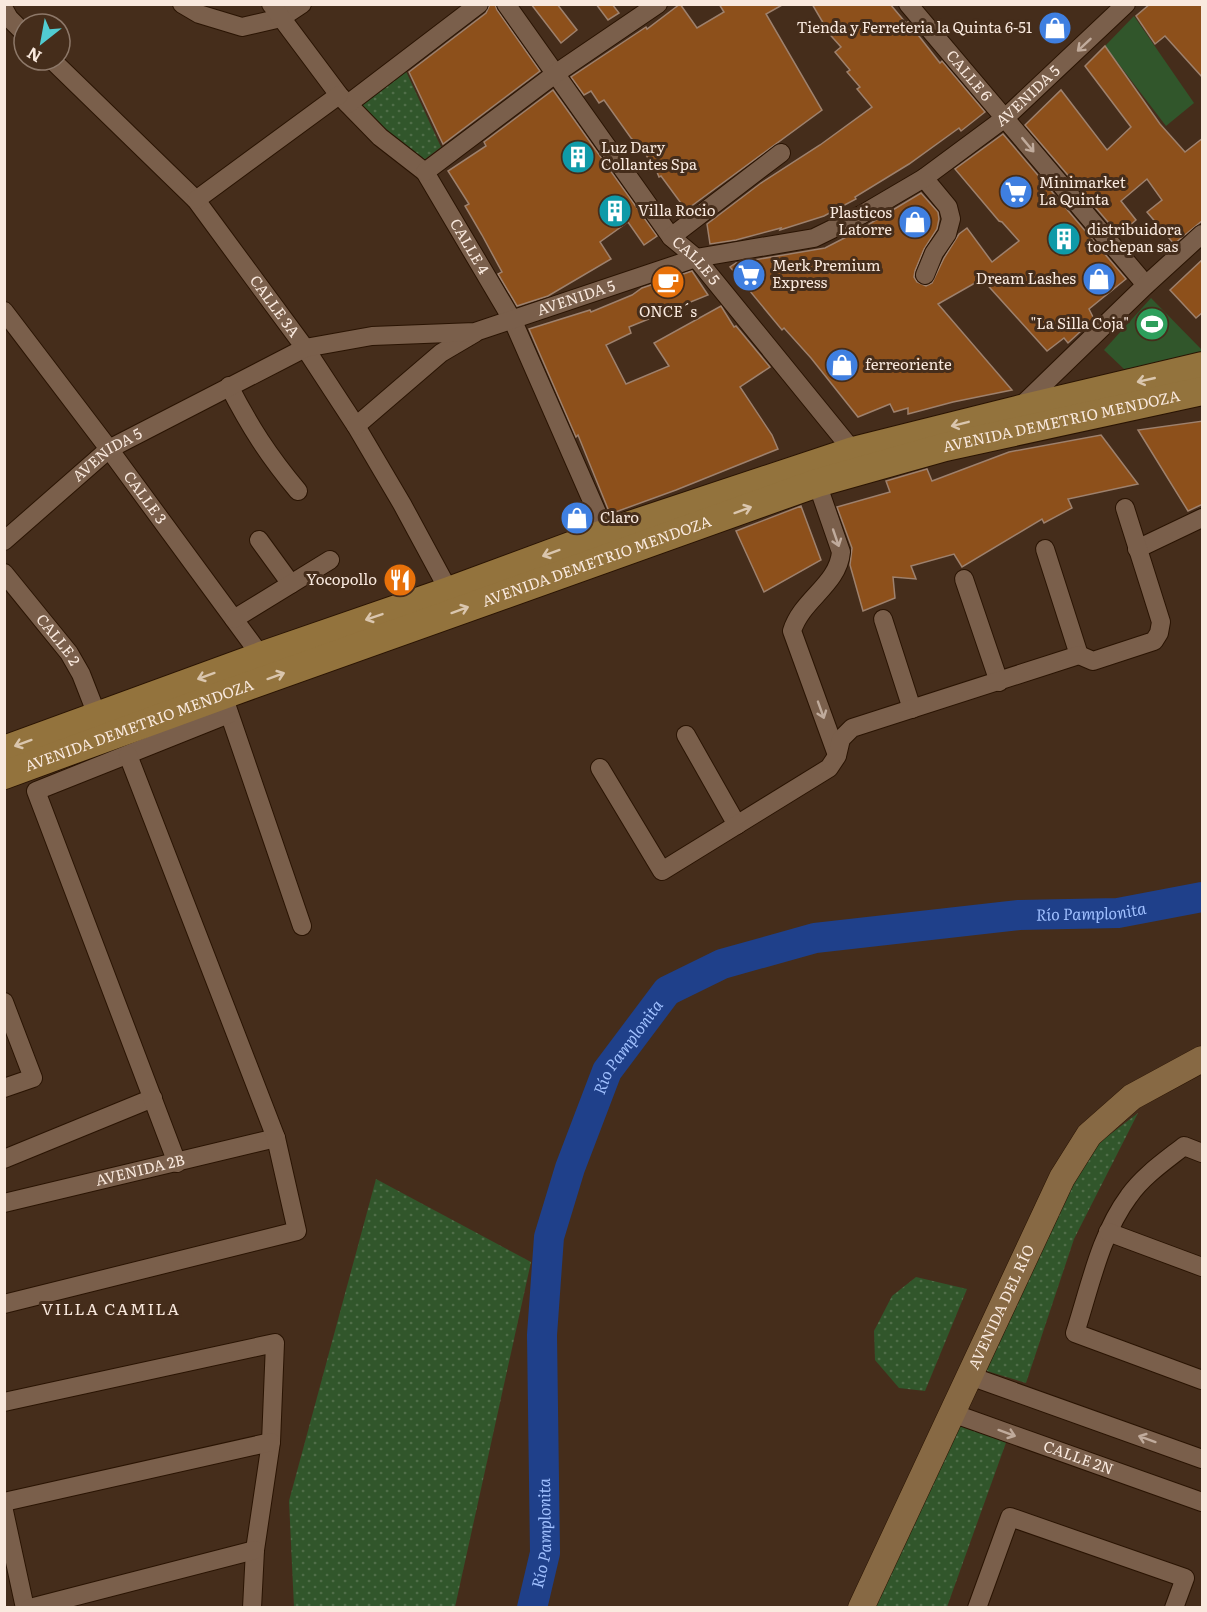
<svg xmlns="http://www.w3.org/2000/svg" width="1207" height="1612" viewBox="0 0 1207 1612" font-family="Literata,serif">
<defs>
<pattern id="grass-dots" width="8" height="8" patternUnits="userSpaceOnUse" patternTransform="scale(1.5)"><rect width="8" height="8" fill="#31562b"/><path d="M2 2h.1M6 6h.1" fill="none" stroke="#506e49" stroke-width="1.8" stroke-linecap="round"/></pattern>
</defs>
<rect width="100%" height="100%" fill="#452d1b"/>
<g fill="url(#grass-dots)">
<polygon points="404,67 441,147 420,163 354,105"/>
<polygon points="1138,1113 1074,1239 1026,1383 977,1368 1083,1155"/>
<polygon points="376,1179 531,1262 455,1607 294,1607 289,1501"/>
<polygon points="916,1277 967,1289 925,1391 899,1388 875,1360 874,1331 892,1296"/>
<polygon points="954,1419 1008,1437 947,1607 868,1608"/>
</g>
<g fill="#31562b">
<polygon points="1134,16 1194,103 1166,126 1105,46"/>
<polygon points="1151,298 1202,350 1202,358 1124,369 1104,350"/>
</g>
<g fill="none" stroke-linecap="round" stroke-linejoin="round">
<path stroke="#1f408a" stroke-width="30" id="s1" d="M532,1608L545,1553L542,1335L549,1237L570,1168L607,1071L667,991L722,964L815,938L1019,915L1118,913L1202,897"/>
</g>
<g fill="#8d501b" stroke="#9e816d" stroke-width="1.5">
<polygon points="490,4 495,4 497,10 540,71 443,144 409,72 486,13"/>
<polygon points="531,4 557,4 577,30 561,43"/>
<polygon points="596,4 612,4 619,13 608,20"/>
<polygon points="680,4 697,28 724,12 719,4 784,4 766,14 822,110 686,210 661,176 659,177 653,162 651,163 643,150 631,138 604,100 599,103 591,91 584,95 571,77 646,27 647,29"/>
<polygon points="812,4 890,4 906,23 908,22 940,63 942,61 985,112 961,131 959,128 909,164 855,197 856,199 824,216 780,230 781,228 736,240 710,244 707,224 761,183 820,145 872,107 857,89 860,87 847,72 850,70 835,52 841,47 824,28 825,26"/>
<polygon points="1150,4 1203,4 1203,78 1165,36 1155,44 1136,16"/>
<polygon points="1105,46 1160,124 1185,152 1203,138 1203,220 1174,244 1147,212 1162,200 1147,179 1121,201 1136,220 1119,235 1025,125 1061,90 1107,150 1131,127 1085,66"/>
<polygon points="553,90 657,236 644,245 628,222 600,242 611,259 548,296 517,306 498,274 502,272 482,235 465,206 469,204 448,171 486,146 484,142"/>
<polygon points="1003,134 1126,279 1089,309 1094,319 1068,343 1064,338 1047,351 982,279 938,304 1012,390 953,402 908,414 908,408 894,412 890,404 858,417 811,358 784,328 782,330 730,267 736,263 825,248 856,232 921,193 938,212 939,219 937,229 924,249 915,271 914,277 917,282 926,286 932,283 944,258 959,234 967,228 992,262 1019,241 1002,222 999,221 955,169"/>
<polygon points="1203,259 1203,312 1196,318 1170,290"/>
<polygon points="692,271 708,295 629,327 631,333 606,345 626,384 669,366 654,343 721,306 734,327 736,326 770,367 740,387 772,435 778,449 676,490 610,514 578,435 576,437 529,329 590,310 591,312 632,295 642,288"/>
<polygon points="1203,421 1203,504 1188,511 1138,430"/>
<polygon points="1101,435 1138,484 1068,499 1072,508 1044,523 1042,519 962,567 954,554 911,566 916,579 893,577 895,598 863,611 850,565 852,548 837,507 890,492 886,481 927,469 932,481 1009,452"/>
<polygon points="801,506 821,560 764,592 736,531"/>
</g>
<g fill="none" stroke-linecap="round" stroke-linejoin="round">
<g stroke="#2a1403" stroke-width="20">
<g id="minor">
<polyline points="182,4 199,14 242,27 281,18 302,4"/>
<path id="s2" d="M271,4L339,95L380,137L425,172L513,321L606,533"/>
<path id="s3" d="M506,4L671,237L696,258L853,451"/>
<path id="s4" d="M908,4L1146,285"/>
<polyline points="4,9 9,18 24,33"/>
<path id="s5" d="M52,60L196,200L305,348L356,426L402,504L449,591"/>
<polyline points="348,104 479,4"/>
<polyline points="425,172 555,74 658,4"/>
<polyline points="924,178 948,207 951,219 947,234 934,253 925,275"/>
<polyline points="196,200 339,95"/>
<polyline points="671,237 781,153"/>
<path id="s6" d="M4,311L109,449L261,656"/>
<path d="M229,386C250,427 268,455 298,491"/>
<polyline points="1019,408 1146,285 1202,234"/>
<polyline points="356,426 441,353 475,333"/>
<path d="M817,483L841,552C838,585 802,599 792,631L837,755"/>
<polyline points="259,540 291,584"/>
<path id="s7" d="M4,541L109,449L305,348L372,336L475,332L696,258L814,238L861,215L924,178L1005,118L1126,4"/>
<polyline points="1045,549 1079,655"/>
<polyline points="1137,549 1202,518"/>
<path id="s8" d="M4,573L69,653L81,674L97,715"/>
<polyline points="964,579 999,682"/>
<polyline points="234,619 330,560"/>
<polyline points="883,619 912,709"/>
<polyline points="226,704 302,926"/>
<polyline points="686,735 737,825"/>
<polyline points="600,768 662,871 829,768 837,756 841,739 852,728 1079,655 1093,661 1154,641 1159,633 1161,622 1125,508"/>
<polyline points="4,1002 33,1078 4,1088"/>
<path d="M1202,1153L1184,1146C1165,1161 1143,1176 1129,1196C1100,1235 1090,1287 1075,1333L1202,1380"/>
<polyline points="4,1159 153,1098"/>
<polyline points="177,1163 36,791 229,714"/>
<path id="s9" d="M4,1203L276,1138"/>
<polyline points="1108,1232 1202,1267"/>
<polyline points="4,1304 297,1231 276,1138 128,755"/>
<polyline points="970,1376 1202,1459"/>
<polyline points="4,1402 275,1343 271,1442 255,1550 252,1608"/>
<path id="s10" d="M952,1413L1202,1502"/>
<polyline points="4,1502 271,1442"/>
<polyline points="4,1511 25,1608"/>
<polyline points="30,1608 255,1550"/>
<polyline points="977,1608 1010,1517 1185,1578 1174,1608"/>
</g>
</g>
<g stroke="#2a1403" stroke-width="27">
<g id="secondary">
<path id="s11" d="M861,1608L1062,1178L1089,1135L1132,1097L1202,1059"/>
</g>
</g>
<g stroke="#2a1403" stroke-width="30">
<g id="primary">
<polyline points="4,750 261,656 449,591 606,533 853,451 1017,410 1202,366"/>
<path id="s12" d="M4,775L223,695L817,483L945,447L1202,391"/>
</g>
</g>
<use href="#minor" stroke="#7a5f4b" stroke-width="18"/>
<use href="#secondary" stroke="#876944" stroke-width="26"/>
<use href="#primary" stroke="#93733d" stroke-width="28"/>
</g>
<defs><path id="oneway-shaft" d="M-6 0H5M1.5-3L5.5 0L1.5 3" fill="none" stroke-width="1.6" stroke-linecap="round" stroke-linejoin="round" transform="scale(1.5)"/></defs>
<g stroke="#c0ab9c">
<use href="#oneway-shaft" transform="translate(1084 45) rotate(137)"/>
<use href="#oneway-shaft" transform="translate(1028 145) rotate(50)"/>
<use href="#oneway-shaft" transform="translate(836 538) rotate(71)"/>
<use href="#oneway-shaft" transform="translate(821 710) rotate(70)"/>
<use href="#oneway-shaft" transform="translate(1007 1433) rotate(20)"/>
<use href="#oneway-shaft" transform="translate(1147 1439) rotate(-160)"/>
</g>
<g stroke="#dac6ae">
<use href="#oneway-shaft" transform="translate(1146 380) rotate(167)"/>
<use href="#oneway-shaft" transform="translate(960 424) rotate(166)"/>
<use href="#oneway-shaft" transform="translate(743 510) rotate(-20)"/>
<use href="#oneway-shaft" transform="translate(551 553) rotate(160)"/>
<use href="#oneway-shaft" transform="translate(460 610) rotate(-20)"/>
<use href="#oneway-shaft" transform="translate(374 617) rotate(161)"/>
<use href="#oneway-shaft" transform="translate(206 676) rotate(160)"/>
<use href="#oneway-shaft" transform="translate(276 676) rotate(-20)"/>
<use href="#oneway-shaft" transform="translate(23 743) rotate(160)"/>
</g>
<defs>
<g id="shop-disc" transform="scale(1.725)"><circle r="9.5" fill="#3f7fe0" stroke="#452d1b"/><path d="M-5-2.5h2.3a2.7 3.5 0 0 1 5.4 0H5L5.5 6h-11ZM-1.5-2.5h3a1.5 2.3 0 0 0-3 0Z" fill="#fff"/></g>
<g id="building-disc" transform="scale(1.725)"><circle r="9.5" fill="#0f9aa8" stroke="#452d1b"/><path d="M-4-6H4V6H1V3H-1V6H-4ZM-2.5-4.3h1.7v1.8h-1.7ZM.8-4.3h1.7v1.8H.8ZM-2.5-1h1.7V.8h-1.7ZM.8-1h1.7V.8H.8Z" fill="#fff"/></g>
<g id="supermarket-disc" transform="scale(1.725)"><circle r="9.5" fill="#3f7fe0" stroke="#452d1b"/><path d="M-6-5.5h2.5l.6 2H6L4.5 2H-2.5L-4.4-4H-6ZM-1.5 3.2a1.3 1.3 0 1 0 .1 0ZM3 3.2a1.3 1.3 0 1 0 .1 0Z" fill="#fff"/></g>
<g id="cafe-disc" transform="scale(1.725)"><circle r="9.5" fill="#e8710a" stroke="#452d1b"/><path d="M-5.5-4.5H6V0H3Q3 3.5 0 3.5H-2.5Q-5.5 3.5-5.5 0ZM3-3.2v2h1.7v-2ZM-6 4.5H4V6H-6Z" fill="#fff"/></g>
<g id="stadium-disc" transform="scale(1.725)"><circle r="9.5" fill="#2e9e5b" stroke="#452d1b"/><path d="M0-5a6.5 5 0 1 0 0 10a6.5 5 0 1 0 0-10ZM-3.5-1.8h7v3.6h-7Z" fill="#fff"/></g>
<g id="restaurant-disc" transform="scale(1.725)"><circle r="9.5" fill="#e8710a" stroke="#452d1b"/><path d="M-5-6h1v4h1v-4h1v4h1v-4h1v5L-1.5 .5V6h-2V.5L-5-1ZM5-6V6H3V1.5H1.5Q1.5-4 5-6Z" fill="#fff"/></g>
</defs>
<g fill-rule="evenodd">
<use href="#shop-disc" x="1055" y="28"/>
<use href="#building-disc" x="578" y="157"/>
<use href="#supermarket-disc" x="1016" y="192"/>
<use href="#building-disc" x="615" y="211"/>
<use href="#shop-disc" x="915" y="222"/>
<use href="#building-disc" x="1064" y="239"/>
<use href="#supermarket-disc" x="749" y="275"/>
<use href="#shop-disc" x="1099" y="279"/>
<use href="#cafe-disc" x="668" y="282"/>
<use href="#stadium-disc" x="1152" y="324"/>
<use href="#shop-disc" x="842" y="365"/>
<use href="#shop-disc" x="577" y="518"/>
<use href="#restaurant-disc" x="400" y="580"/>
</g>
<g text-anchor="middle" stroke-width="6" stroke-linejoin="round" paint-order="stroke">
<g font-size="15" fill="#f9e9de" stroke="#452d1b" text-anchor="start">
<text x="1032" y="33" text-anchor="end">Tienda y Ferreteria la Quinta 6-51</text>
<text x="601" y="153">Luz Dary<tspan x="601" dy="17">Collantes Spa</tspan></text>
<text x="1039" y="188">Minimarket<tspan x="1039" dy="17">La Quinta</tspan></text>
<text x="638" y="216">Villa Rocio</text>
<text x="892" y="218" text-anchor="end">Plasticos<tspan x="892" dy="17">Latorre</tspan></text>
<text x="1087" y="235">distribuidora<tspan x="1087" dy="17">tochepan sas</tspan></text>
<text x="772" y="271">Merk Premium<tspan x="772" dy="17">Express</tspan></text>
<text x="1076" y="284" text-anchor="end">Dream Lashes</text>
<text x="668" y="317" text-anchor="middle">ONCE´s</text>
<text x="1129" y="329" text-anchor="end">"La Silla Coja"</text>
<text x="865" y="370">ferreoriente</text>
<text x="600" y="523">Claro</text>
<text x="377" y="585" text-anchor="end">Yocopollo</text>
</g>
<g font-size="15" fill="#f9e9de" stroke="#452d1b">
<text dy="5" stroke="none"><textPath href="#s4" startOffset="94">CALLE 6</textPath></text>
<text dy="5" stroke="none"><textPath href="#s7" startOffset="1142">AVENIDA 5</textPath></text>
<text dy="5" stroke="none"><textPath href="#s2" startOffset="316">CALLE 4</textPath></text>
<text dy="5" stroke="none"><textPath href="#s3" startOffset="320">CALLE 5</textPath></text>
<text dy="5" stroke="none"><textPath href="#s7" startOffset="638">AVENIDA 5</textPath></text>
<text dy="5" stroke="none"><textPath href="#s5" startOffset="333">CALLE 3A</textPath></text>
<text dy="5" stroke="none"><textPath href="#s12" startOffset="1116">AVENIDA DEMETRIO MENDOZA</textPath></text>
<text dy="5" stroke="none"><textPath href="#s7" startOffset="135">AVENIDA 5</textPath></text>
<text dy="5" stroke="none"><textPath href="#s6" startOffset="234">CALLE 3</textPath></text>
<text dy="5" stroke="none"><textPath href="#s12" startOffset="630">AVENIDA DEMETRIO MENDOZA</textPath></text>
<text dy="5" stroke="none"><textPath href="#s8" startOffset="86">CALLE 2</textPath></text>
<text dy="5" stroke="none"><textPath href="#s12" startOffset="144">AVENIDA DEMETRIO MENDOZA</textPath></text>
<text dy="5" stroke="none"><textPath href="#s9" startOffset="140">AVENIDA 2B</textPath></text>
<text dy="5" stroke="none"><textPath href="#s11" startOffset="332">AVENIDA DEL RÍO</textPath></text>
<text dy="5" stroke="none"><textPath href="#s10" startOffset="134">CALLE 2N</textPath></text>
</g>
<g font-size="16" font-style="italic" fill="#9fbffe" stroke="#452d1b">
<text dy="6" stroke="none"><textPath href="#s1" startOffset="1084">Río Pamplonita</textPath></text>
<text dy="6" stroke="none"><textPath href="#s1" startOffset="580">Río Pamplonita</textPath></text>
<text dy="6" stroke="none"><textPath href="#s1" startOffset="76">Río Pamplonita</textPath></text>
</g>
<g font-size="16" letter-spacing="1.5" fill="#f9e9de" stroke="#452d1b">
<text x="111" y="1315">VILLA CAMILA</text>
</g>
</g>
<rect width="1207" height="1612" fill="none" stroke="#f9e9de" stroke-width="12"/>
<g transform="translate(42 42) rotate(211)"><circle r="28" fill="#452d1b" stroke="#8d7869" stroke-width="1.5"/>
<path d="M0-4.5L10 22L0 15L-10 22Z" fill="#51ccd2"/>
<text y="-9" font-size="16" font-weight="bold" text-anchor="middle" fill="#f9e9de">N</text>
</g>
</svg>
